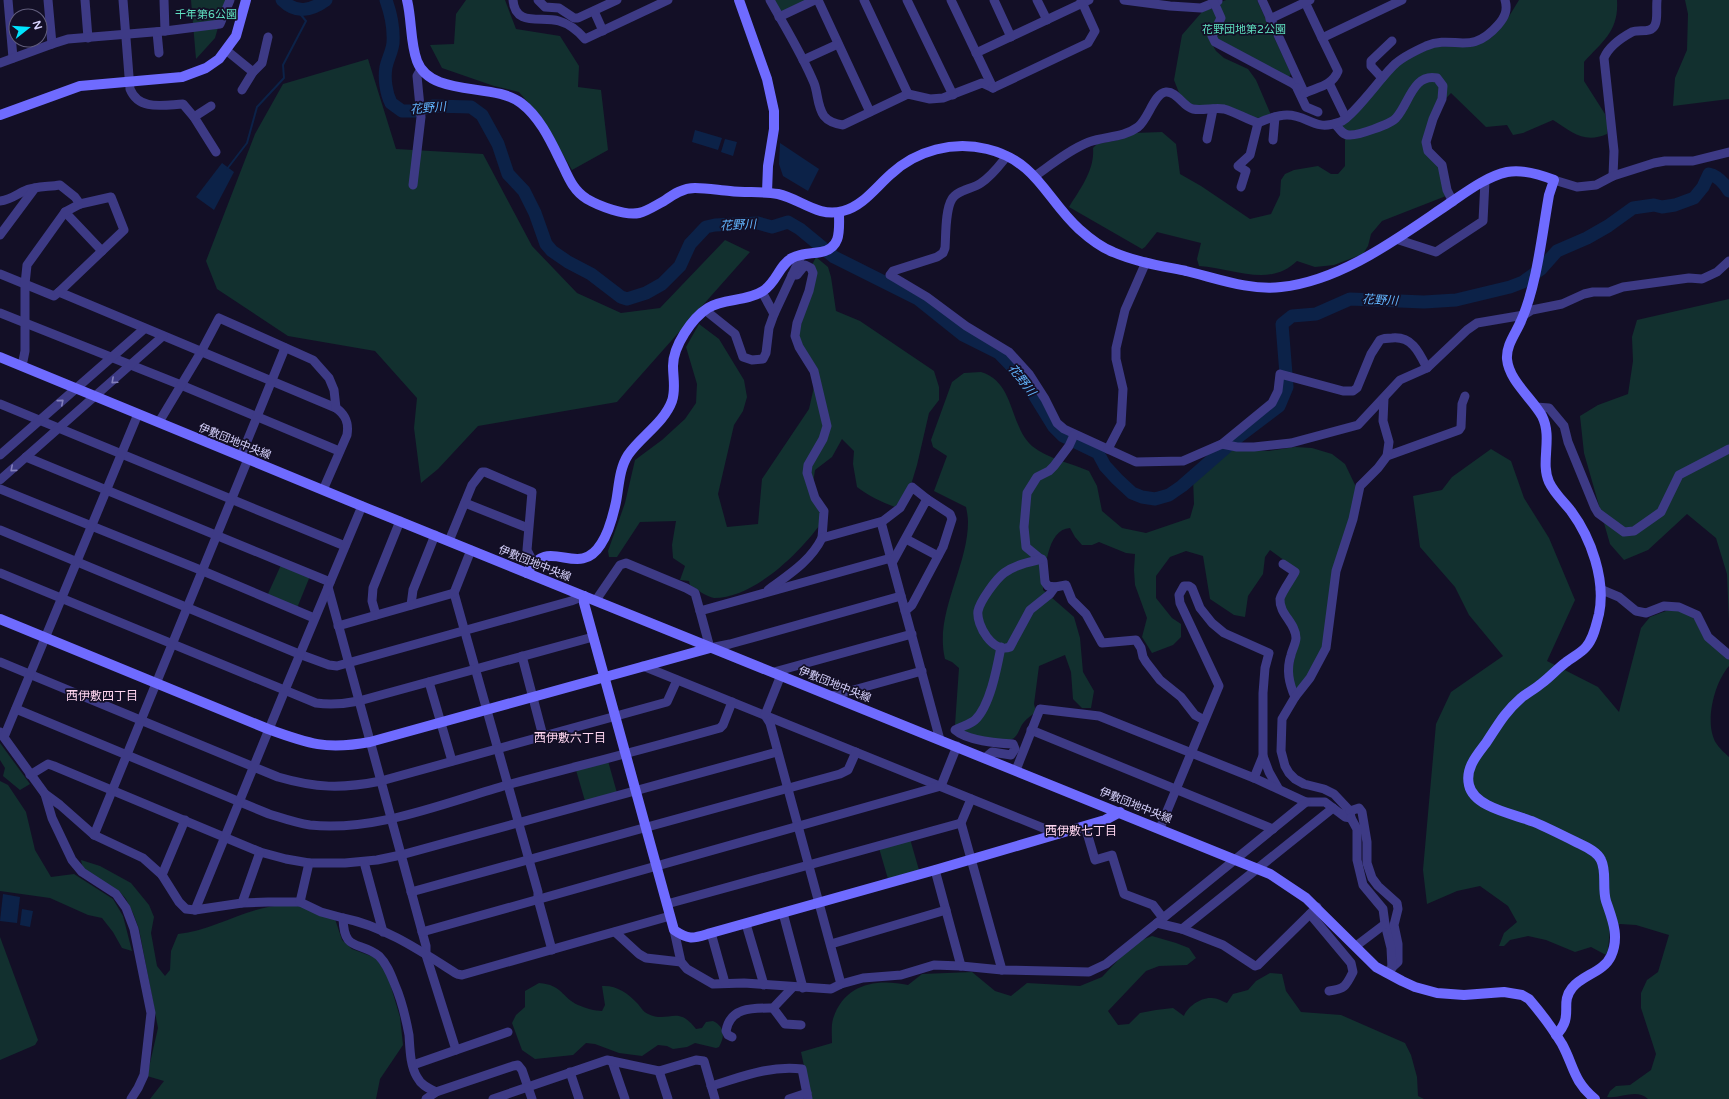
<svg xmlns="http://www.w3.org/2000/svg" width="1729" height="1099" viewBox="0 0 1729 1099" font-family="'Varela Round','Noto Sans JP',sans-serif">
<rect width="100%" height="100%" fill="#130f26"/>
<g fill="#12302f">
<polygon points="191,0 226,0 215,38 196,59"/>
<polygon points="466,0 505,0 516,29 560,36 579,66 578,87 601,90 608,150 572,170 542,119 519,92 494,86 442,68 430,45 454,44 456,14"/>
<polygon points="773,0 808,0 782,12 778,10"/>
<polygon points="1226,0 1257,0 1291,74 1288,78 1217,40 1215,36 1221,2"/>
<path d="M1519,0H1617C1619,31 1603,41 1584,62V81L1605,114L1608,127L1607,134C1584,144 1572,132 1553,120L1523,133L1513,135L1507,125L1486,127L1451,93L1436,109L1427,139L1441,169L1446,196L1382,221L1371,234L1368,246L1363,254L1334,265L1315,267L1297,261C1269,288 1234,268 1199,266L1197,259L1201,243L1157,232L1145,247L1142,249L1069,207C1080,189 1095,170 1093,148L1097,144L1119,140L1134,133L1162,132L1176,144L1180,174L1201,186L1250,219L1271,214L1280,195L1281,180L1285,174L1294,170L1318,166L1331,174H1338L1345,166V140L1340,128L1400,63L1435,46L1470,47L1491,38L1508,18Z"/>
<polygon points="1685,0 1729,0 1729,99 1673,106 1675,78 1687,50 1688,14"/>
<polygon points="1210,8 1215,10 1218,18 1212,44 1216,51 1224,58 1248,69 1256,80 1271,115 1258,118 1251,117 1191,104 1181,98 1174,80 1182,35 1202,12"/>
<polygon points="368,59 396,149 483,154 532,246 577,293 621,313 660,308 725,240 750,252 617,402 478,426 438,469 421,483 414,428 417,398 375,351 288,336 217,289 206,261 255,134 283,84"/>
<path d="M816,257L828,267L831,277L836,311L860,321L934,371L939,387V400L929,413L917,465L910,488L895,507C881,502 869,496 857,487L853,464L854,451L842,439L832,457L815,470L812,489L824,519C802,551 755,598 714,598C707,597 696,589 690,585L689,581L680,580L685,566L673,558L672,545L676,521L640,522L617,557H609L608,551L625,503L635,460L662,440L685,419L696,403L697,384L686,347L699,324L719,339L744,380L747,397L743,411L734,425L718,494L727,527L758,524L762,479L809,409L818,369L804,349L798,334L803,318L812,265Z"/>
<polygon points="1729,299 1729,621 1727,574 1716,538 1687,514 1648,550 1624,560 1610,544 1584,453 1580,416 1598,405 1628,394 1633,361 1632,337 1637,320"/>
<path d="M981,372C1015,382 1009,425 1032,446C1048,459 1071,463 1089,471L1097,486L1102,511L1122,528L1146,533L1190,518L1194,504L1193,478L1210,458L1227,451L1244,450L1269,451L1295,447L1312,448L1332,454L1345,464L1357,489L1323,645L1315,667L1297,691L1291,674L1299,639L1286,614L1283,598L1296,569L1270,550L1265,557L1263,574L1248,596L1245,617L1234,615L1210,599L1203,556L1186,551L1170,557L1156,576V598L1172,618L1181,624V637L1173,645L1152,653L1142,637L1147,618L1135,585L1134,570L1135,554L1126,553L1099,542L1092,545H1082L1075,537L1070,528C1046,529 1045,573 1043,590L1074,617L1080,638L1083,672L1094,691L1091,708H1082L1073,699L1071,672L1065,655L1039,666L1034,704L1036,712C1032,715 1027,718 1024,722C1020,726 1019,734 1014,738C1001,747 965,736 955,725L959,668L952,662L945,659C934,614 968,567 968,522C968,517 967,512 966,507L934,491L947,456L933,447L931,440L952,382L964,373Z"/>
<path d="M1491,449L1511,461L1524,498L1549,538L1575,600L1547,661L1598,687L1619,712L1641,628L1650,617L1666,611L1678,610L1686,613L1696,620L1729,658V666C1714,683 1704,723 1716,743C1719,748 1725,753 1729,757V1099H1648C1636,1088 1621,1099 1607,1097L1610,1091L1616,1086L1630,1085L1651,1070L1656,1054L1641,1008V993L1647,980L1658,972L1669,935L1636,925L1620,924L1610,928L1608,950L1606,955L1591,947L1575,952L1546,940L1528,936L1510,940L1504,946H1499L1504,933L1517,922L1508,906L1480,886L1457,891L1427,904L1423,870L1436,724L1451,692L1503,656L1469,615L1455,587L1420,547L1413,496L1442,490L1452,477Z"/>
<polygon points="281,565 310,576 297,608 267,596"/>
<polygon points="0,743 30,784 20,790 3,776 5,768 0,760"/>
<polygon points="608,761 617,793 585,801 576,770"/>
<polygon points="0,781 8,785 26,812 35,850 51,877 74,874 113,899 123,916 132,951 122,948 113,932 102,918 88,915 50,898 0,891"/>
<polygon points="910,839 919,870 888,879 879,848"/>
<path d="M81,860L100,866L131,883L149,905L154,917L151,933L157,966L165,976L170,970L171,951L178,934C215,930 248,906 285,905C302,904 319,913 335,919L342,940L352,949L379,959L389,980L400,1017L403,1045L380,1079L376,1099H150L164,1081L147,1076L158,1028L139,929L133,913L126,899L119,891L83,869Z"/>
<path d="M1152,936L1176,943L1189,948L1196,958L1187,965L1159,966L1146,971L1108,1011L1118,1025L1129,1024L1140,1013L1156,1010L1173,1008L1184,1016C1187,1007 1201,997 1212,998C1217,998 1222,1001 1227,1003L1233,994L1248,990L1256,981L1270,973L1282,974L1286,991L1301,1012L1341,1015L1405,1043L1411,1055L1417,1077L1418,1096L1424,1099H811L801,1052L832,1043C832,1036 831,1026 833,1019C844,984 876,978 908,985L922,974L972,972L995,991L1011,996L1027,983L1080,986L1102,977L1134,943Z"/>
<polygon points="0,937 38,1040 35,1045 0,1060"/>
<path d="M539,983C563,985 561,997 578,1005C585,1008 595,1011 602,1011L605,1005L602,986C616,985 628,993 637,1003C641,1007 643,1012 648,1014C669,1024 677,1004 696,1029L702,1028L706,1022L713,1021C725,1027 725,1036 719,1047L716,1048L695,1043L687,1047L673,1049L667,1046L658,1045L642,1056L619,1053L595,1044L586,1043L573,1055L535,1059L522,1050L512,1023L516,1015L525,1007V991Z"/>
</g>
<g fill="#0c2248">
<polygon points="695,130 722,138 718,150 692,142"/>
<polygon points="725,139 737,142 733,156 721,152"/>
<polygon points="780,143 819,169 808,191 783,176 779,164"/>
<polygon points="222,163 234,172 214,210 196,197"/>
<polygon points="3,894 20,897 17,923 0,921"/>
<polygon points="22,909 33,911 30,927 20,925"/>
</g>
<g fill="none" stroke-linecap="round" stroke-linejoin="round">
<polyline stroke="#0c2248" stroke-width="2" points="227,169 247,143 257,107 284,78 283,65 306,21 296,9"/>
<g stroke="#0c2248" stroke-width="13">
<path d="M282,0C296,14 311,11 326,0"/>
<path d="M386,0C391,14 394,28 393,43C392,52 388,58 386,67C384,78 386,93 391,103L402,111H415L433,106L471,107L482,115L498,144L508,174L524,191L535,213L546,244L552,251L568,262L591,274L621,297L627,299L646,293L662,284L680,266L690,244L706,227L715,225L758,223L772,227L788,222L800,229L834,257L918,299L963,335L999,353L1025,380L1054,427L1063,436L1098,453L1105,466L1117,479L1132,493L1142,497L1155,499L1169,495L1182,486L1238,437L1279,406L1287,387L1282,324L1292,316L1316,314L1350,299L1424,302L1456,300L1510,287L1523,282L1541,269L1557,251L1587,238L1608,226L1633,208L1654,205L1662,207L1675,205L1694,198L1703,187L1709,174C1718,176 1724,183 1729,191"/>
</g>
<g stroke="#3d3a85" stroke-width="9">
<polyline points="8,0 13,58"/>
<polyline points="48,0 52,44"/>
<polyline points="85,0 88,38"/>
<path d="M123,0L130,89C139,111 163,105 183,104L194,117L216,152"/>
<path d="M513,0C515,27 541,16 559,21C570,24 578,31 585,39L668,0"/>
<polyline points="538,0 545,7 559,8 574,18 578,18 617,0"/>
<path d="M770,0C785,27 802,54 814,83C818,93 817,106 824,116C828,121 836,124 843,125L908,94L930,99L943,98L982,83L993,88"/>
<polyline points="818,0 870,112"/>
<polyline points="864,0 908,94"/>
<polyline points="907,0 953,95"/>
<polyline points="951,0 993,88"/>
<polyline points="994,0 1011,37"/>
<polyline points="1037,0 1047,20"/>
<polyline points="1124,0 1170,6 1201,8 1218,1"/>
<polyline points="1213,0 1221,18 1212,36 1215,42 1292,83 1305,93"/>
<polyline points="1262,0 1304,92"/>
<polyline points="1305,2 1322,38"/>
<polyline points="594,11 603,31"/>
<polyline points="779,17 815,0"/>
<polyline points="1270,19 1310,0"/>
<polyline points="165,31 220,24 230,0"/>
<polyline points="157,32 159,53"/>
<polyline points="226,50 253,72 262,63 268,37"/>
<polyline points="976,53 1089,0"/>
<polyline points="803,60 838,44"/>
<polyline points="0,63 52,44 68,39 165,31 164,0"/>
<polyline points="1382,78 1371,66 1371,61 1392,41"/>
<polyline points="1329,83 1346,118"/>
<polyline points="993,88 1088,43 1095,31 1081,0"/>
<polyline points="1297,88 1306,107 1318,112"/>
<polyline points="242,90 253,72"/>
<path d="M1305,93C1318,87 1332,86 1338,71L1322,38L1402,0"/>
<polyline points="194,117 211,106"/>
<path d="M1335,124C1339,128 1342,135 1349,135C1357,136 1391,124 1396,118C1409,104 1413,73 1437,78L1443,86L1442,99L1433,119L1426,142L1428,151L1442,165L1447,190L1453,202"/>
<polyline points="1207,139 1213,109"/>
<polyline points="1273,140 1275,117"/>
<path d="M1007,156C999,166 992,176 981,183C973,189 957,190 952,199C945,210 946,235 945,248L943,253L937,257L893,271L890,275L927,297L966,326L1009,352L1029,374L1045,399L1057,423L1064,429L1136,462L1183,461L1222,444L1272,403L1278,391L1280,374L1343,391H1353L1357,388L1371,354L1380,340C1384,338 1388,338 1392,338C1412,336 1419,352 1427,368"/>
<path d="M1035,176C1052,164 1069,150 1089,142C1106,136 1123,138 1138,127C1149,118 1154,93 1166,92C1177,91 1183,107 1193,109C1203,111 1214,107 1224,109C1235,112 1246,119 1258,123C1267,119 1277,115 1287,115C1309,115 1313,132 1340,122C1352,118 1382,76 1394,65C1402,57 1415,51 1426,46C1455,34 1470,57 1498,25C1505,17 1508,10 1505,0"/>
<path d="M1613,176L1614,151L1604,58C1609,46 1621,38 1632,32C1639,29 1651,34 1655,25C1658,19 1656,8 1657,0"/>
<polyline points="1554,180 1577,187 1596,185 1613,176 1654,163 1665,161 1693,161 1729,152"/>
<polyline points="413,185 421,117 417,76 421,69"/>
<polyline points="1241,187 1246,171 1238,166 1250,155 1258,123"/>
<path d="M0,201C10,200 16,195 24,191C35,186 48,187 60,185L75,197L80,204"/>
<polyline points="65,212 102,251"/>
<polyline points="0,235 35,188"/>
<polyline points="1396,239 1436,252 1483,221 1485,181"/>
<path d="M0,274L54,296L59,292L336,408C346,415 349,423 347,435L323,490"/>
<polyline points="792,275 797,275 805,265 811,268 813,273 809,291 797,323 795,336 799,347 814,371 827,426 823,439 808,465 807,473 815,498 824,511 822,538"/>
<polyline points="705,310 735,334 743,357 752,360 763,359 766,353 769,328 774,314 762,292"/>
<polyline points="0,313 181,385 339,451"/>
<polyline points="774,314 802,254"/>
<polyline points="22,366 25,351 25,284 27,265 65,212 80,204 111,197 124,230 59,292"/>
<polyline points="0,404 345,546"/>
<polyline points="1536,407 1549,408 1564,426 1568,442 1595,508 1598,513 1624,532 1634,531 1661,512 1679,475 1729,449"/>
<polyline points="159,422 201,352 219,318 313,360 329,378 334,390 336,408"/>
<polyline points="1074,435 1069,446 1054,466 1049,471 1037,477 1027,493 1024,527 1026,547 1043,561 1045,582 1048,586 1055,587 1066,585 1072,600 1086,614 1102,643 1136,640 1141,648 1143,657 1146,662 1160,680 1181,697 1195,715 1204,720"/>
<polyline points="1222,444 1237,447 1254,447 1291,443 1358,425 1400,380 1427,368 1467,330 1477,323 1524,315 1532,310 1562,304 1584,294 1593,292 1609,292 1623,287 1689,278 1702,279 1717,272 1729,261"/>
<polyline points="1108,449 1121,424 1123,389 1116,359 1116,348 1125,310 1146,262"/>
<polyline points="0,455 144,329"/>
<polyline points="241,456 285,348"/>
<polyline points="1387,456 1459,430 1461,427 1462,404 1465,396"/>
<polyline points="26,457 330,582"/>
<polyline points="0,480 163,336"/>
<polyline points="0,489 203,571 314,618"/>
<polyline points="465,503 528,528"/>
<polyline points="881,522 940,740"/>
<polyline points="0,530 299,654 329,665 337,666 571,601 584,596"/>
<polyline points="906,539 938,556"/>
<polyline points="449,541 472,485 482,472 485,472 532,492 527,550 533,562"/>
<polyline points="471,550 454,593 538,892 538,899 552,950"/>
<polyline points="891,558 700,611 710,648 730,644 901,596"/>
<path d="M1042,559C1029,562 1015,565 1004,573C996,579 980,601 978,611C976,625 993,654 1010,647L1030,610L1050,594L1055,587"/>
<polyline points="892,563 927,499 950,514 952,519 943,547 912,605 905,611"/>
<path d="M1283,564L1295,572C1292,578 1281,593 1280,599C1279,614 1296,623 1296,638C1296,643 1292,650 1291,655C1286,670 1289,683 1295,697"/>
<path d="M0,573L316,703C331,705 344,704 359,701L593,637"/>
<polyline points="328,587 426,946 426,955 456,1050 413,1065"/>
<polyline points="1600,589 1619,597 1636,611 1646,613 1664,606 1679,607 1697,615 1708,637 1729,655"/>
<path d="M768,590C788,575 810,562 822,538L883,521L900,508L912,487L927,499"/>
<polyline points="596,600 620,565 626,563 686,588 695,593 700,611"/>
<polyline points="411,605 413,590 435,535"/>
<polyline points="376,615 372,601 373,588 400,521"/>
<polyline points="338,626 454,593"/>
<polyline points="522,656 543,736"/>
<path d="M0,662L278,777C316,788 341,789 381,781L667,702L677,680"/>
<polyline points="643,666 1058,834"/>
<polyline points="774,672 912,634"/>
<polyline points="429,682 452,761"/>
<polyline points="832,696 922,671"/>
<path d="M16,709L269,814C282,818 296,823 310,825C375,832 444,803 507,785C578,766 649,748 720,728L723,725L732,702"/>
<polyline points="765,715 770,723 841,984"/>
<polyline points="765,715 781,675"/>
<polyline points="1031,730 1273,829"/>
<path d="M0,732L45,794L60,805L94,835L143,858L162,875L179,902L186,909L195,910L242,903L268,902H300L321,912L343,918C344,953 359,940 379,956C387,964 391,975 395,985C402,1001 406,1019 409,1035C410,1049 410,1065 417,1077C421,1085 428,1088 436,1092"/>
<polyline points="4,737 138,414"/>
<polyline points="1263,756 1269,772 1278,788"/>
<path d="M985,758L992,752L1011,755L1015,749L1013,744C997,743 967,741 955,730C962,726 969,725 975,720C990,706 997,668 1001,647"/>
<polyline points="1016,770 1040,709 1099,716 1254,778 1306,802 1325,802 1345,817 1351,818 1350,811 1334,794 1324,789 1304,784 1295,779 1289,773 1285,766 1281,751 1282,719 1295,697 1310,678 1326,648 1336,571 1353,519 1360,486 1378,468 1387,456 1389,442 1383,421 1384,398"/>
<polyline points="30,775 48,764 54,766 260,852 286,859 309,863 345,863 377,860 401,855 777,752"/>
<polyline points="45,794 52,818 72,860 82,872 116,894 126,908 134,929 151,1013 144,1075 138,1088 131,1099"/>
<polyline points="971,799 961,823 1002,970"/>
<polyline points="1350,811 1359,808 1362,812 1367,842 1367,863 1372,878 1378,886 1397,903 1398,909 1394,925 1398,944 1398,962 1386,973"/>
<polyline points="1351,818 1357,829 1357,860 1363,885 1383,909 1385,924 1391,948 1392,968"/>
<polyline points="1085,826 1095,860 1112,855 1124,894 1153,905 1163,918"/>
<polyline points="1160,828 1219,686 1180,603 1179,595 1184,586 1189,586 1192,588 1200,608 1212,623 1224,633 1269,653 1265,668 1263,693 1263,756 1254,778"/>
<polyline points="94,835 248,459"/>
<polyline points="364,862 383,932"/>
<polyline points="935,870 961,966"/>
<polyline points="162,875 185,820"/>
<polyline points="411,892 840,774 848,770 856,752"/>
<polyline points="300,902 309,863"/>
<polyline points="242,903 260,852"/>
<polyline points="667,904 961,823"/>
<polyline points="195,910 285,690 362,506"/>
<polyline points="783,913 803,988"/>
<path d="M1310,914L1351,963L1353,972C1346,986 1345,989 1329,991"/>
<path d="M343,918C384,926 422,952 457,974L462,975L670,916"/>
<polyline points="1157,923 1306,802"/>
<polyline points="746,924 764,985"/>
<polyline points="1182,929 1223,945 1255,966 1258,965 1317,907"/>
<polyline points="674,930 681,962 687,969 713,984 744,983 831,989 841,984 863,978 901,975 934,965 961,966 1002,970 1089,972 1106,964 1157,923 1182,929 1333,808"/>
<polyline points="422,932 941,786 957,746"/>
<polyline points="615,932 639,954 646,958 681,962"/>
<polyline points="711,933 725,983"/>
<polyline points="831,944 946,910"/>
<polyline points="1356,946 1385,924"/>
<polyline points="773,1008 785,1024 801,1025"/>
<path d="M732,1037L728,1035L726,1031C730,1007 753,1008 773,1008L793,987"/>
<polyline points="456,1050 508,1032"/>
<polyline points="612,1061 625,1099"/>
<polyline points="659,1071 668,1099"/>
<polyline points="570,1072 579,1099"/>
<path d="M711,1086C741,1077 770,1065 802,1069L808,1099"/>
<polyline points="426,1099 436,1092 513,1066 518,1065 522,1070 532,1099"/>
<polyline points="493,1099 607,1060 659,1071 696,1060 704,1061 715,1099"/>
<polyline points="789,1099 807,1093"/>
</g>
<g stroke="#6f6bff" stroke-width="10">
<path d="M407,0C412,20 410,42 417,61C431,98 494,82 521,103C541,118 552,144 563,166C569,179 574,191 587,199C599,206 625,216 639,213C648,211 656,205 664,201C674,194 683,188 695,188C707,188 718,190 730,191C746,193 762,191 778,194C801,199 818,218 843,211C863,206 876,187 891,174C917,150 953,141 987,149C1037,161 1046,199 1079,229C1089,238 1100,247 1113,252C1136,262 1162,266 1186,271C1216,278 1250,291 1281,287C1341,281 1398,238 1447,205C1465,193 1485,177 1507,172C1523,169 1539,174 1554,180L1549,195C1542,234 1537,285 1521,321C1516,333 1506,345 1507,359C1509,381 1532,398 1542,416C1553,438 1540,462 1549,482C1554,493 1564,502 1571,511C1591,538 1606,580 1599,614C1596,625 1594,638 1586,647C1580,654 1572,657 1565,663C1557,669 1550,677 1542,683C1535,689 1527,693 1521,698C1504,713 1498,725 1486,743C1477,755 1465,768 1469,785C1474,808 1515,814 1534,822C1548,828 1562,835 1576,842C1584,846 1597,851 1601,860C1607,872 1602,887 1606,901C1612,919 1620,936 1611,956C1604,972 1582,975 1572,988C1559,1004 1575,1016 1556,1035"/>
<polyline points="739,0 767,79 774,111 774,129 768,166 767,192"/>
<polyline points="0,115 80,86 182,77 206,68 219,59 236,36 246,0"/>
<path d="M0,357L369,509L1270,874L1306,898L1376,967L1402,981L1415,987L1437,993L1464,995L1504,992L1522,995L1529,999C1541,1013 1553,1029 1562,1044C1574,1066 1573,1081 1595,1099"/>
<path d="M527,573C548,533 578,581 601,544C609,532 613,516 616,502C619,487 619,469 628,455C640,437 664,423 672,401C676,389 673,378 673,366C673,346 692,318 708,308C724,298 746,302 763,291C777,282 779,265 792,258C802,253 811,254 821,252C842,248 839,229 839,213"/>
<path d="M584,596V603L674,930C690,941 694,938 711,933L935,870L1105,820L1120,812"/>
<path d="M0,619L268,729C309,744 326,750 370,742L710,648"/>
</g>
</g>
<defs><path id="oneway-chevron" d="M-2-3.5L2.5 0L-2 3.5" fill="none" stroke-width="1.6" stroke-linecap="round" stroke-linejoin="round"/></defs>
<g stroke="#837fbc">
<use href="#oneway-chevron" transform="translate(114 381) rotate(138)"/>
<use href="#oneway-chevron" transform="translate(61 402) rotate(-41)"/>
<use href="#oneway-chevron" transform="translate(13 469) rotate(139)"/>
</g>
<g text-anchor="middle" stroke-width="3.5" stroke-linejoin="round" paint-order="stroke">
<g font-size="11" fill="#5fe0c0" stroke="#130f26">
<text x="206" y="18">千年第6公園</text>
<text x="1244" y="33">花野団地第2公園</text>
</g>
<g font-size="11" fill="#d9d4ff" stroke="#130f26">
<text transform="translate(235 441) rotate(22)" y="4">伊敷団地中央線</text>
<text transform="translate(535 563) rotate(22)" y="4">伊敷団地中央線</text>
<text transform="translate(835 684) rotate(22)" y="4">伊敷団地中央線</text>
<text transform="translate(1136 805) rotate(22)" y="4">伊敷団地中央線</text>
</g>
<g font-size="12" font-style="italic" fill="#62b6ff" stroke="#130f26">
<text transform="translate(428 108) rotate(-5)" y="4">花野川</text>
<text transform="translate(738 225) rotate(-3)" y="4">花野川</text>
<text transform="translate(1380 300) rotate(3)" y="4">花野川</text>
<text transform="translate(1022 380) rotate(52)" y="4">花野川</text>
</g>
<g font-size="12" fill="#ffd6f0" stroke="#130f26">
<text x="102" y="700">西伊敷四丁目</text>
<text x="570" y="742">西伊敷六丁目</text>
<text x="1081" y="835">西伊敷七丁目</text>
</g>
</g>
<g transform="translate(28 28) rotate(73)"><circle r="19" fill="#130f26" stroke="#625e7d"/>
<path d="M0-3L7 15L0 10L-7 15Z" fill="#00e5ff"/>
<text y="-6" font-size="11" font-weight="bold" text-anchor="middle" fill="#d9d4ff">N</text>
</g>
</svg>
